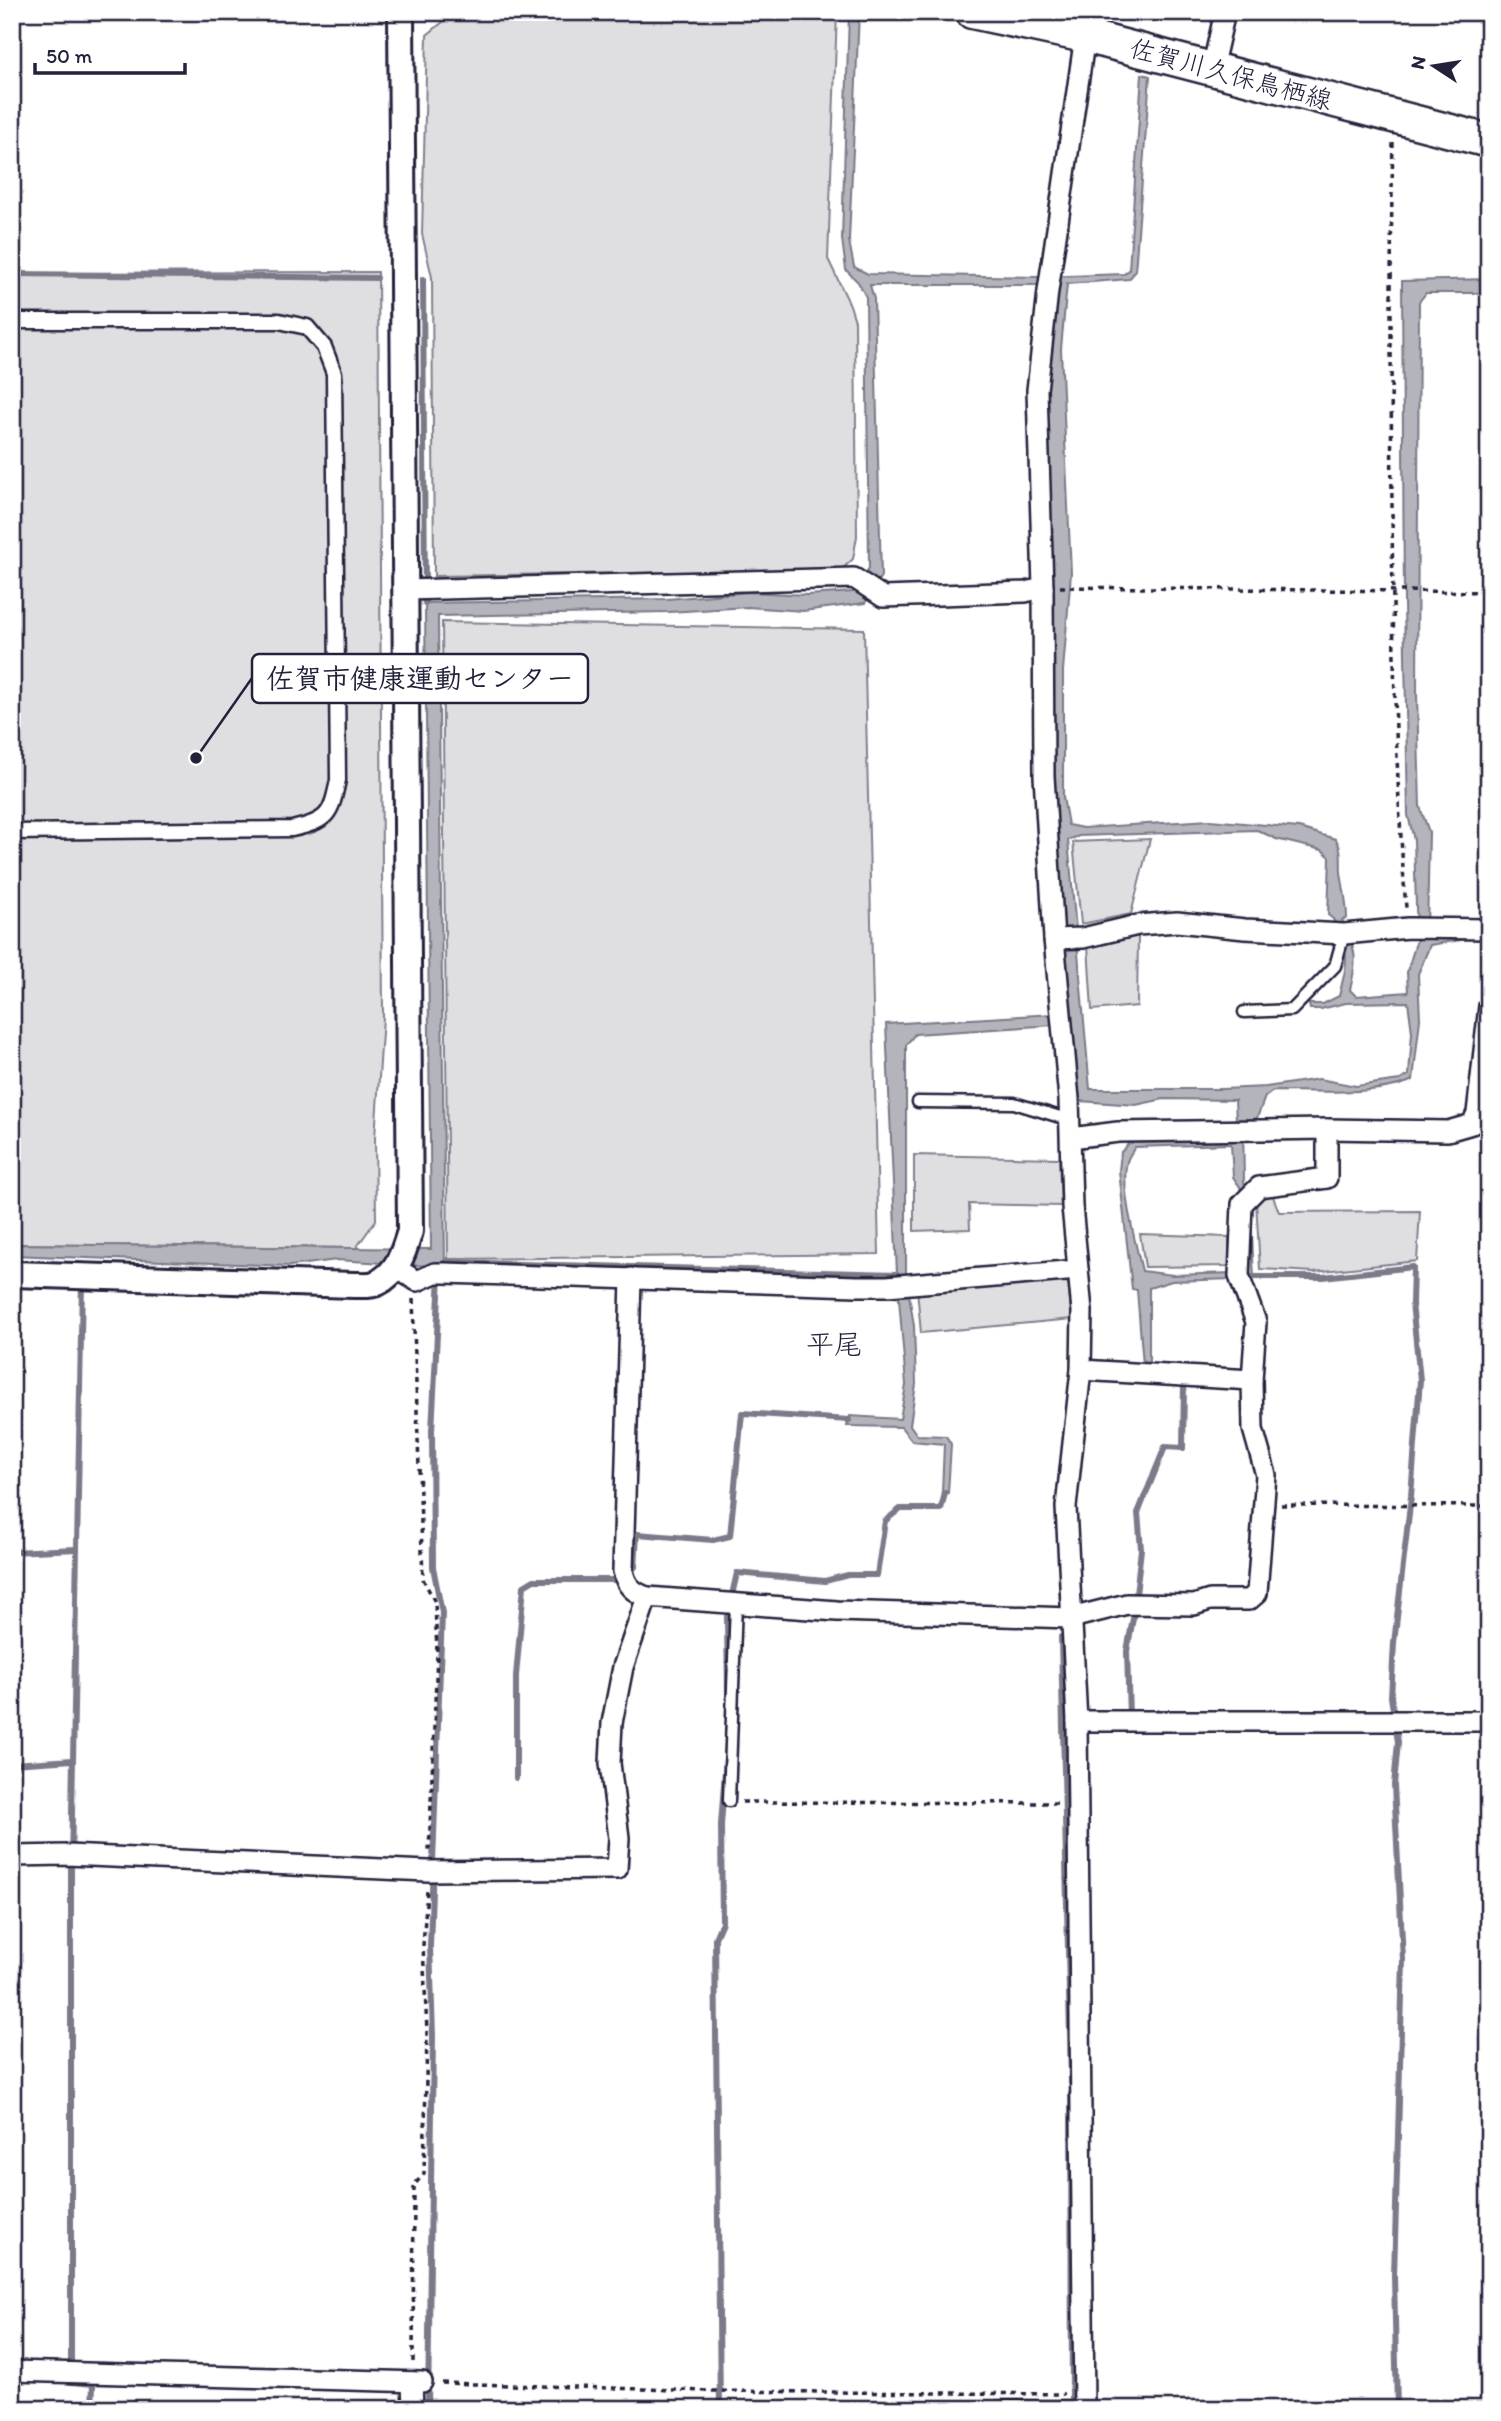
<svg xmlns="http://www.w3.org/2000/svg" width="1501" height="2421" viewBox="0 0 1501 2421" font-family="Itim,'Klee One',sans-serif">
<rect width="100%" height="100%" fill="#fff"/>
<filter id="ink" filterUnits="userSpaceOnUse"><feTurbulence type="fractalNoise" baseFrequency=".0143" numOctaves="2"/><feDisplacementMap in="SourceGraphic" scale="14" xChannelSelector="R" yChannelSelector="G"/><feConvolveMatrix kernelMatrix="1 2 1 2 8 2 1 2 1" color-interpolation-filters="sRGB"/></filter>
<g filter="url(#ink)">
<g fill="#dfdfe2" stroke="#80808e" stroke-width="2">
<polygon points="455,12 837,12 828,259 850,305 855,321 857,536 853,559 841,570 434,576 432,277 422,234 427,35"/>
<polygon points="378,272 383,1017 375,1138 376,1220 356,1248 12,1244 12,273"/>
<polygon points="442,622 864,629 879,1254 448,1259"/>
<polygon points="1150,839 1131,914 1081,924 1073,842"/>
<polygon points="1138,936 1137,1006 1092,1010 1088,946"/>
<polygon points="914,1155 1059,1158 1061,1206 969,1204 970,1229 914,1231"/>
<polygon points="1271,1191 1279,1212 1420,1211 1417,1261 1314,1272 1260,1269 1256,1201"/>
<polygon points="1140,1234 1229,1237 1229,1266 1145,1267"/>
<polygon points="1067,1276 1072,1319 921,1333 917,1289"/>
</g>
<path fill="#b4b4bc" stroke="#7a7a88" stroke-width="2" fill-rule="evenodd" d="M849,12H859L849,241L854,267L868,274L1040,277L1124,274L1129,270L1142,74L1150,76L1135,272L1129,279L1067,284L1061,349L1071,573L1063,671V797L1068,825L1083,828L1210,820L1299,828L1336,839C1343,851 1340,860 1341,872C1343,888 1347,902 1347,918L1342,920C1356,951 1358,957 1350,990L1356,996L1408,992L1407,972L1417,939L1414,840L1408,815L1404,603L1402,281L1489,279V293H1426L1419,302L1417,694L1420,807L1429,832L1427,933L1485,936L1430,945L1418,974L1420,1019L1413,1080C1378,1096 1313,1091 1273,1091L1265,1097L1257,1118L1243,1123L1244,1182L1251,1213L1254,1279H1247L1248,1221L1240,1187L1233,1177L1231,1144L1135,1147C1132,1152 1128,1157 1127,1162C1120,1188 1136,1244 1142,1271L1173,1275L1232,1273L1233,1279L1172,1281L1149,1288V1365H1143L1137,1290L1132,1289L1119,1171L1121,1152L1132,1140L1236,1121L1235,1100L1164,1099L1136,1105L1080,1101L1071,1024L915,1034L906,1045V1275L914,1326L916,1384L910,1425L917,1435L946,1436L951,1444L948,1493L942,1492L944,1444L912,1441L901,1427L847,1426L850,1416L900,1419L906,1385L897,1274L886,1024L1070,1013L1060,923L1052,796L1049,598L1054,596L1046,396L1058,285H870L874,299L881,576L865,603L803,611L748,607L669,612L438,616L445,1267L337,1260L290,1266L12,1255V1244L431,1249L425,603L667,599L750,592L807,595L853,592L869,568L866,297L858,282L846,270L842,239ZM1257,830L1276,839L1322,850L1330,857L1328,915L1333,919C1349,957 1349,956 1339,996L1323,1004H1309L1310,1009H1321L1346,1003L1408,1002L1412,1032L1409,1075L1400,1080L1356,1086L1319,1079L1266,1087L1222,1089H1090L1068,840L1079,836Z"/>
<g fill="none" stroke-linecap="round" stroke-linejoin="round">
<g stroke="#7a7a88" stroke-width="6">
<polyline points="12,274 377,278"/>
<polyline points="423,279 425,603"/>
<polyline points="445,1262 897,1274"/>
<polyline points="1253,1277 1323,1277 1413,1267 1412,1303 1420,1380 1411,1496 1394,1643 1391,1697 1398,1742 1394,1785 1403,1960 1394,2276 1397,2409"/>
<polyline points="82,1282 71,1866 71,2382 93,2384 92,2409"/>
<polyline points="12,1552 77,1549"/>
<polyline points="1061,1637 1071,2083"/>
<polyline points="728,1695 727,1617 737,1573 825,1581 848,1575 877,1575 885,1521 900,1509 941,1509 945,1493"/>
<polyline points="1129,1717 1127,1651 1134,1613 1141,1549 1138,1513 1165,1447 1183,1448 1184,1384 1177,1384"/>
<polyline points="12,1764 73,1760"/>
<polyline points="516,1778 516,1676 524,1586 534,1580 620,1580 635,1567 637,1534 713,1540 730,1536 742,1413 849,1420"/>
<polyline points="428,2409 433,2036 430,1946 442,1613 433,1567 432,1431 440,1275"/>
<polyline points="720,2409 715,1938 722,1922 721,1825 727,1744"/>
<polyline points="996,2409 997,2402 1072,2402 1071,2094"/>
</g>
<g stroke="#22223b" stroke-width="15">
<g id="service">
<polyline points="1244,1012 1292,1010 1335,966 1344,934"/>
<polyline points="918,1102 1014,1103 1070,1120"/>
<polyline points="729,1801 736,1603"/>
</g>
</g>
<g stroke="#22223b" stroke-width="19">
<path id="pedestrian" d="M12,321H279L307,327L324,347L334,373L338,780C331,815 328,821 292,829L12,832"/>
</g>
<g stroke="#22223b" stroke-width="24">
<g id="minor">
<polyline points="1212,69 1225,12"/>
<polyline points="405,590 854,578 883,597 1025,592 1043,588"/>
<polyline points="1054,939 1083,938 1138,925 1177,922 1245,929 1344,934 1408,928 1489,929"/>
<polyline points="1071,1138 1118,1132 1327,1129 1448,1131 1472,1124 1477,1113 1489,1006"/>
<polyline points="396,1268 417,1281 435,1273 444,1273 857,1286 887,1286 1078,1270"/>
<path d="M631,1278L623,1571C626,1586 633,1592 647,1597"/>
<polyline points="1252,1380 1256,1322 1239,1276 1242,1204 1259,1187 1327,1178 1327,1129"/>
<polyline points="1077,1721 1489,1721"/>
<polyline points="12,1856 67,1855 428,1871 617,1869 619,1838 610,1763 612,1723 623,1667 647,1597 837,1611 1071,1618 1127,1604 1194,1605 1210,1600 1249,1600 1257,1593 1266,1475 1253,1429 1252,1380 1081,1370"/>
<polyline points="12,2371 422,2382"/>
<polyline points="412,2382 413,2409"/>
<polyline points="1084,2409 1077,1721 1066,1507 1081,1370 1082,1311 1072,1206 1069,1099 1054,939 1044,776 1043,588 1037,390 1048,291 1085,36"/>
</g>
</g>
<g stroke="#22223b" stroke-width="30">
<path id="tertiary" d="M12,1274L354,1285C361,1285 371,1286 377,1283C398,1273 404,1251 410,1231L401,12"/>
</g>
<g stroke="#22223b" stroke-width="37">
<polyline id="primary" points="972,12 1085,36 1489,141"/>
</g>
<g stroke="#22223b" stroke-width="3.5" stroke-dasharray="5 5" stroke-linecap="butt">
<path d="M1393,143C1390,263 1391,384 1392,504C1393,639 1395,774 1406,908"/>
<polyline points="1060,587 1489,592"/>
<polyline points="413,1299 423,1579 435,1602 437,1653 429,1852"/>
<polyline points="1281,1505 1489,1506"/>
<polyline points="742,1802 1060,1803"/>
<polyline points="413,2362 414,2185 424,2174 427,2032 423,1945 427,1891"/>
<polyline points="442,2383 709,2391 1064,2394"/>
</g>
<use href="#service" stroke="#fff" stroke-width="10"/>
<use href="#pedestrian" stroke="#fff" stroke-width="14"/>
<use href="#minor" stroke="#fff" stroke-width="19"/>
<use href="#tertiary" stroke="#fff" stroke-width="24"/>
<use href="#primary" stroke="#fff" stroke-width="32"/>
</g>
</g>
<g text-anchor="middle" stroke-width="5" stroke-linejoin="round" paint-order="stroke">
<g font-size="26" fill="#22223b" stroke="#fff">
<text transform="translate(1231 74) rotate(15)" y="9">佐賀川久保鳥栖線</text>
</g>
<g font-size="28" fill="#22223b" stroke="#fff">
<text x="834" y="1354">平尾</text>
</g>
</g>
<path fill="none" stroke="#22223b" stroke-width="2.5" d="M196 758L252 678"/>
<circle fill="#22223b" stroke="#fff" stroke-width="2.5" cx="196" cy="758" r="7"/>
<rect fill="#fff" stroke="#22223b" stroke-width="2.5" x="252" y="654" width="336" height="49" rx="7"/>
<g font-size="28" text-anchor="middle" font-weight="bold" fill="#22223b">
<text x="420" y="688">佐賀市健康運動センター</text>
</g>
<rect width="1501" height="2421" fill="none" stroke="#fff" stroke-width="42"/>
<rect x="21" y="21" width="1459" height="2379" fill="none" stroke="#22223b" stroke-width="2.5" filter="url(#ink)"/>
<g transform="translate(1434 66) rotate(282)" stroke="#ffffff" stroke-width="5" paint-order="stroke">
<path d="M0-5L12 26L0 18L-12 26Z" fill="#22223b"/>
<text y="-10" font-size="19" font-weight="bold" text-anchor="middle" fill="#22223b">N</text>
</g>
<path d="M35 63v10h150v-10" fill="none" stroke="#22223b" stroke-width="3.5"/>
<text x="46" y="63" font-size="21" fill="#22223b" stroke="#ffffff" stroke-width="5" paint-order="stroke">50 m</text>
</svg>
